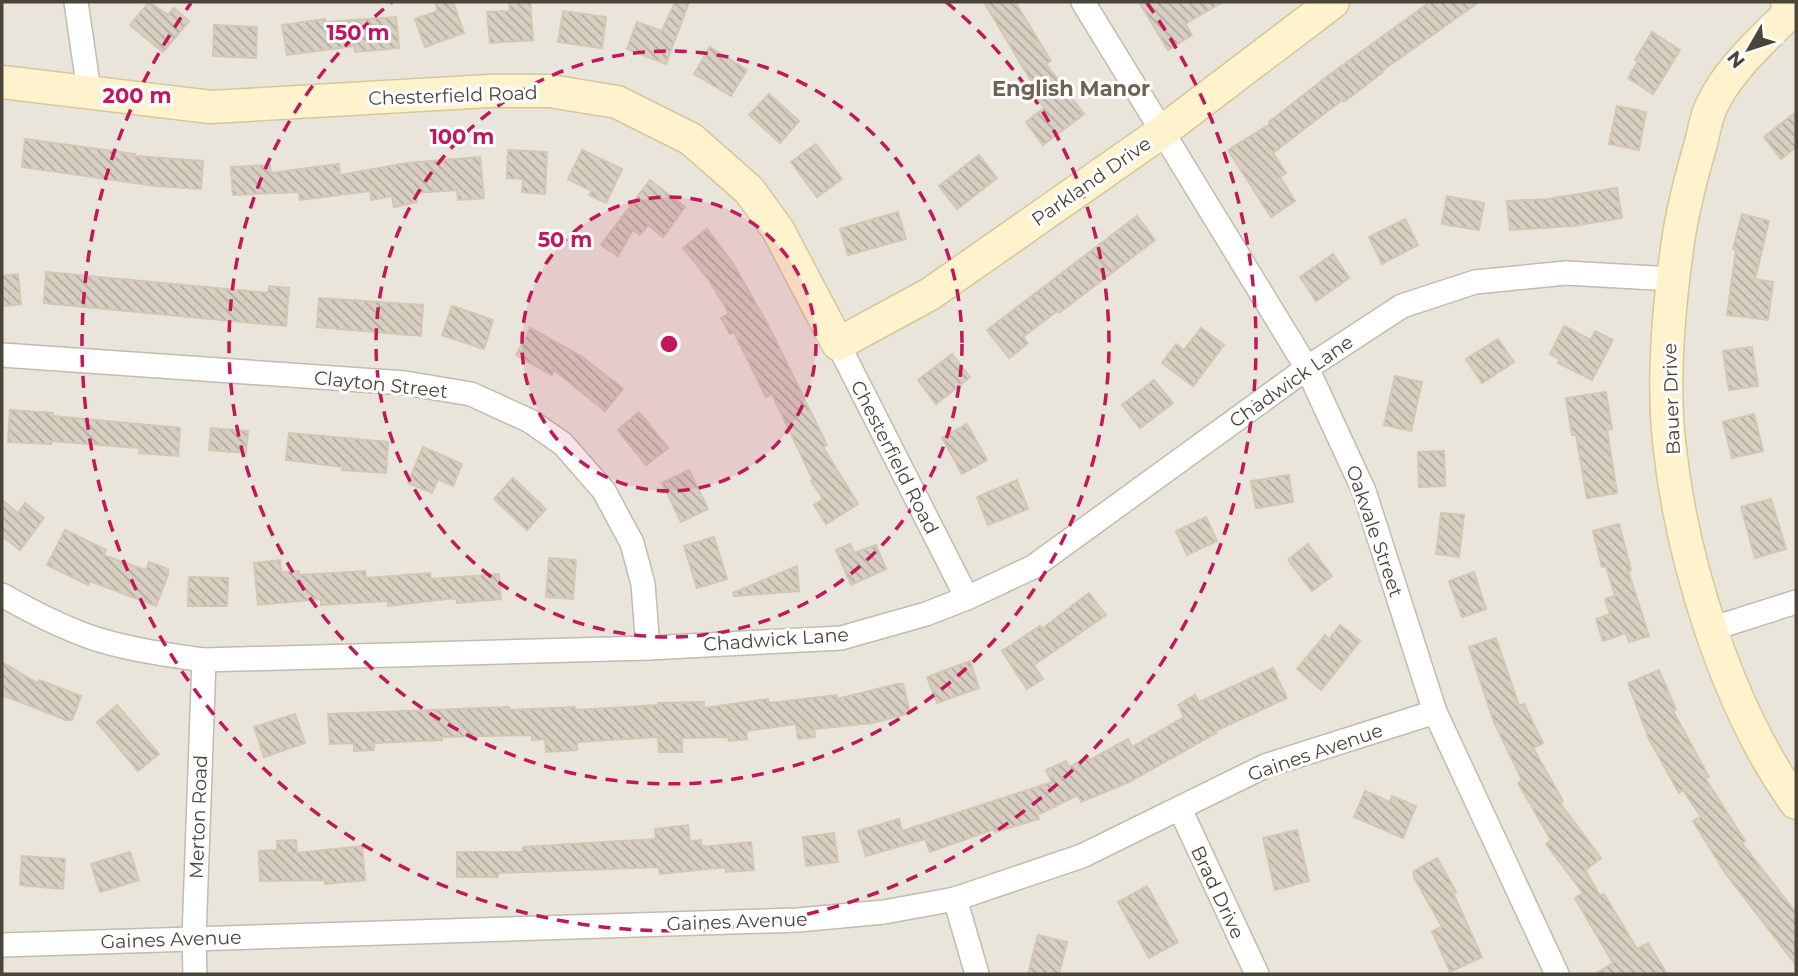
<svg xmlns="http://www.w3.org/2000/svg" width="1798" height="976" viewBox="0 0 1798 976" font-family="Montserrat,sans-serif">
<defs>
<pattern id="building-back-hatch" width="6" height="6" patternUnits="userSpaceOnUse" patternTransform="scale(1.75)"><rect width="6" height="6" fill="#d8cfc1"/><path d="M-1 5l2 2M0 0l6 6M5-1l2 2" fill="none" stroke="#b1aa9e"/></pattern>
</defs>
<rect width="100%" height="100%" fill="#f6f3ec"/>
<rect fill="#eae5da" x="2" y="2" width="1794" height="972"/>
<g fill="url(#building-back-hatch)" stroke="#d3c7b4" stroke-width="2">
<polygon points="149,2 168,15 174,8 189,21 163,52 130,25"/>
<polygon points="435,2 453,2 464,33 425,47 415,19 438,11"/>
<polygon points="509,2 530,2 533,40 490,43 487,12 510,11"/>
<polygon points="675,2 689,2 666,64 627,49 637,22 662,31"/>
<polygon points="984,2 1015,2 1051,61 1046,64 1084,114 1043,145 1026,122 1044,108 1037,98 1040,96"/>
<polygon points="1139,2 1223,2 1185,24 1192,35 1168,50"/>
<polygon points="1430,2 1479,2 1382,71 1383,72 1344,102 1342,100 1273,153 1286,173 1280,177 1295,201 1271,217 1228,150 1270,124 1269,122 1325,78"/>
<polygon points="563,11 606,17 602,48 558,42"/>
<polygon points="396,17 399,48 355,52 355,46 287,55 282,25 325,19 325,22"/>
<polygon points="214,25 257,27 256,58 213,56"/>
<polygon points="1652,32 1680,50 1653,94 1628,78 1638,62 1635,60"/>
<polygon points="710,47 747,70 731,96 694,74"/>
<polygon points="769,94 799,121 780,143 749,115"/>
<polygon points="1617,106 1646,112 1639,150 1609,144"/>
<polygon points="1796,112 1796,147 1781,159 1764,137"/>
<polygon points="25,139 135,154 134,156 203,161 201,189 156,186 22,167"/>
<polygon points="816,144 842,179 817,197 791,162"/>
<polygon points="508,150 547,152 545,194 522,192 523,179 507,178"/>
<polygon points="582,150 622,169 606,203 589,195 592,191 568,179"/>
<polygon points="979,155 997,178 957,209 939,186"/>
<polygon points="480,157 484,198 458,200 457,190 415,193 417,202 394,207 392,196 371,200 370,191 300,200 299,192 233,195 231,167 270,165 271,173 339,164 340,175 407,163"/>
<polygon points="650,180 685,207 663,237 648,225 640,235 633,230 618,256 601,245"/>
<polygon points="1617,188 1622,218 1572,226 1510,230 1507,201 1547,199"/>
<polygon points="1447,196 1484,203 1479,230 1442,224"/>
<polygon points="898,212 906,239 848,255 840,229"/>
<polygon points="1742,214 1769,221 1755,279 1773,282 1768,320 1727,315 1736,250 1733,249"/>
<polygon points="1137,216 1155,240 1059,313 1057,311 1023,337 1028,343 1009,358 987,330"/>
<polygon points="1405,219 1418,245 1382,264 1369,237"/>
<polygon points="707,229 732,262 768,325 827,445 823,447 858,504 826,524 814,505 823,499 811,481 813,480 772,394 766,397 734,332 730,334 721,318 729,313 709,280 683,248"/>
<polygon points="1333,254 1349,278 1316,301 1300,277"/>
<polygon points="46,272 268,293 269,286 289,288 286,326 44,303"/>
<polygon points="18,274 21,304 2,306 2,276"/>
<polygon points="319,298 423,305 421,336 317,327"/>
<polygon points="452,306 493,320 484,349 442,335"/>
<polygon points="1564,326 1591,340 1595,331 1613,340 1592,380 1558,363 1560,359 1550,354"/>
<polygon points="530,328 581,356 623,389 605,411 554,370 552,375 516,355"/>
<polygon points="1201,328 1224,345 1193,386 1162,363 1176,344 1184,350"/>
<polygon points="1498,339 1514,362 1482,383 1466,359"/>
<polygon points="1752,347 1758,386 1729,390 1723,351"/>
<polygon points="952,354 970,377 936,404 918,380"/>
<polygon points="1395,376 1422,382 1411,431 1384,425"/>
<polygon points="1154,380 1173,403 1140,428 1122,405"/>
<polygon points="1606,392 1612,429 1607,430 1617,493 1587,498 1576,435 1572,435 1566,398"/>
<polygon points="10,410 53,413 53,416 180,428 178,456 139,453 140,448 51,441 51,444 8,442"/>
<polygon points="639,412 668,448 646,465 618,430"/>
<polygon points="1754,414 1763,451 1732,458 1723,422"/>
<polygon points="967,424 987,460 962,474 942,438"/>
<polygon points="211,428 248,431 246,453 209,450"/>
<polygon points="289,433 388,442 386,473 342,470 343,467 286,460"/>
<polygon points="423,447 462,464 453,486 438,479 432,493 408,483"/>
<polygon points="1444,451 1445,486 1419,487 1418,452"/>
<polygon points="689,470 708,509 681,522 662,483"/>
<polygon points="1289,475 1293,502 1256,508 1251,481"/>
<polygon points="513,478 546,509 527,530 494,499"/>
<polygon points="1017,480 1028,509 988,525 977,497"/>
<polygon points="1771,499 1786,549 1755,558 1741,507"/>
<polygon points="2,500 18,513 25,503 44,518 20,550 2,536"/>
<polygon points="1441,513 1464,515 1459,557 1436,554"/>
<polygon points="1206,517 1217,541 1187,555 1176,531"/>
<polygon points="1619,524 1631,570 1628,571 1649,636 1629,642 1626,633 1603,641 1596,619 1610,614 1605,599 1615,596 1606,566 1602,567 1593,531"/>
<polygon points="65,530 106,550 103,555 146,570 149,562 168,569 168,575 156,606 90,581 88,585 47,565"/>
<polygon points="714,537 727,579 697,588 684,546"/>
<polygon points="850,544 854,553 876,545 886,569 851,585 836,550"/>
<polygon points="1308,544 1332,576 1312,591 1288,560"/>
<polygon points="549,558 576,560 573,599 546,597"/>
<polygon points="280,560 281,572 299,571 299,575 365,571 366,578 430,573 431,579 499,574 501,599 457,603 456,598 388,606 388,601 321,605 321,599 258,605 254,563"/>
<polygon points="797,566 799,591 734,596 733,593"/>
<polygon points="1474,572 1486,609 1462,617 1449,581"/>
<polygon points="189,577 228,578 227,606 188,606"/>
<polygon points="1089,593 1106,615 1034,665 1043,679 1027,689 1002,651 1040,626 1042,629"/>
<polygon points="1340,625 1360,641 1321,690 1297,669 1325,635 1329,639"/>
<polygon points="1496,638 1519,706 1524,704 1543,743 1533,748 1563,801 1560,803 1601,858 1585,870 1600,896 1604,894 1637,949 1648,943 1667,974 1595,974 1613,963 1575,898 1583,893 1546,844 1551,840 1518,783 1522,780 1494,722 1469,647"/>
<polygon points="970,661 979,688 937,703 927,677"/>
<polygon points="2,662 37,683 39,680 81,696 72,720 66,720 2,695"/>
<polygon points="1273,668 1287,698 1215,731 1216,733 1129,782 1081,802 1078,795 1037,815 1039,819 995,832 994,829 930,852 925,839 866,856 858,831 899,819 902,831 1052,782 1046,770 1066,761 1069,767 1088,757 1090,760 1128,739 1132,747 1184,717 1178,705 1195,695 1199,702"/>
<polygon points="1659,670 1676,710 1673,711 1709,777 1705,778 1745,841 1742,843 1796,913 1796,965 1726,874 1693,821 1701,817 1683,790 1679,793 1649,739 1628,683"/>
<polygon points="897,684 903,684 910,713 872,723 814,729 815,737 798,739 796,724 746,731 747,739 729,741 728,737 682,738 682,752 659,752 658,737 577,742 577,750 546,752 545,739 532,740 532,735 442,737 442,740 374,743 374,750 354,751 354,743 330,744 328,714 509,707 509,710 575,707 575,710 658,705 658,703 704,702 704,708 768,699 769,703 837,695 837,699"/>
<polygon points="117,705 159,754 138,771 97,722"/>
<polygon points="295,714 305,743 264,757 254,727"/>
<polygon points="1365,791 1390,802 1392,796 1416,806 1403,838 1354,817"/>
<polygon points="688,825 690,841 701,840 702,847 751,842 754,870 726,872 726,867 660,874 659,867 498,873 498,877 457,877 457,852 523,852 523,847 656,839 655,829"/>
<polygon points="1297,830 1309,881 1275,890 1263,838"/>
<polygon points="834,833 838,862 806,866 803,837"/>
<polygon points="296,840 297,853 362,846 365,880 325,884 325,880 260,881 259,851 277,850 277,841"/>
<polygon points="130,852 139,880 100,892 91,864"/>
<polygon points="22,856 65,859 63,889 20,885"/>
<polygon points="1437,858 1456,892 1453,893 1482,957 1450,972 1432,931 1442,927 1414,877 1414,871"/>
<polygon points="1147,886 1178,942 1149,958 1118,902"/>
<polygon points="1038,935 1067,942 1059,974 1028,974"/>
</g>
<g fill="none" stroke-linecap="round" stroke-linejoin="round">
<g stroke="#c2bbae" stroke-width="26">
<g id="street">
<polyline points="76,2 89,91"/>
<polyline points="1083,2 1307,368 1364,491 1435,712 1557,974"/>
<polyline points="838,344 967,598"/>
<polyline points="2,355 405,383 471,394 530,421 563,444 604,491 632,543 643,584 648,648"/>
<path d="M2,595C32,612 63,628 96,639C132,650 168,655 204,660L648,648L841,638L926,614L967,598L1033,567L1307,368L1402,306L1475,282L1566,273L1672,279"/>
<polyline points="1711,629 1796,602"/>
<polyline points="1180,809 1257,974"/>
<polyline points="955,899 977,974"/>
<polyline points="2,945 798,920 884,912 955,899 1082,856 1265,766 1435,712"/>
<polyline points="195,974 194,938 204,660"/>
</g>
</g>
<g stroke="#d6c79b" stroke-width="35">
<g id="secondary">
<path d="M1787,2L1792,10C1763,40 1729,68 1711,107C1706,118 1704,131 1701,143C1692,174 1684,204 1679,235C1669,302 1662,374 1669,441C1681,559 1727,707 1796,803"/>
<polyline points="2,82 211,107 489,91 550,91 617,102 691,139 749,190 778,230 838,344 930,294 1163,131 1333,2"/>
</g>
</g>
<use href="#street" stroke="#fff" stroke-width="23"/>
<use href="#secondary" stroke="#fff3cd" stroke-width="32"/>
</g>
<circle cx="669" cy="344" r="147" fill="#c2185b" fill-opacity=".12"/>
<g fill="none" stroke="#c2185b" stroke-width="3.5" stroke-dasharray="12 9">
<circle cx="669" cy="344" r="147"/>
<circle cx="669" cy="344" r="293"/>
<path d="M946 2A440 440 0 1 1 392 2"/>
<path d="M1147 3A587 587 0 1 1 191 3"/>
</g>
<g text-anchor="middle" stroke-width="6" stroke-linejoin="round" paint-order="stroke">
<g font-size="19" fill="#4b4439" stroke="#fff">
<text transform="translate(453 95) rotate(-2)" y="7">Chesterfield Road</text>
<text transform="translate(1091 181) rotate(-35)" y="7">Parkland Drive</text>
<text transform="translate(1291 381) rotate(-35)" y="7">Chadwick Lane</text>
<text transform="translate(381 384) rotate(6)" y="7">Clayton Street</text>
<text transform="translate(1671 399) rotate(-92)" y="7">Bauer Drive</text>
<text transform="translate(895 457) rotate(63)" y="7">Chesterfield Road</text>
<text transform="translate(1375 531) rotate(71)" y="7">Oakvale Street</text>
<text transform="translate(776 639) rotate(-4)" y="7">Chadwick Lane</text>
<text transform="translate(1315 752) rotate(-19)" y="7">Gaines Avenue</text>
<text transform="translate(198 817) rotate(-88)" y="7">Merton Road</text>
<text transform="translate(1218 892) rotate(65)" y="7">Brad Drive</text>
<text transform="translate(737 921) rotate(-2)" y="7">Gaines Avenue</text>
<text transform="translate(171 939) rotate(-2)" y="7">Gaines Avenue</text>
</g>
<g font-size="21" font-weight="bold" fill="#6e6250" stroke="#fff">
<text x="1071" y="96">English Manor</text>
</g>
</g>
<circle cx="669" cy="344" r="10" fill="#c2185b" stroke="#fff" stroke-width="3.5"/>
<g font-size="21" text-anchor="middle" font-weight="bold" fill="#c2185b" stroke="#fff" stroke-width="6" stroke-linejoin="round" paint-order="stroke">
<text x="358" y="40">150 m</text>
<text x="137" y="103">200 m</text>
<text x="462" y="144">100 m</text>
<text x="565" y="247">50 m</text>
</g>
<rect width="1798" height="976" fill="none" stroke="#4b4439" stroke-width="7"/>
<g transform="translate(1749 49) rotate(231)" stroke="#ffffff" stroke-width="5" paint-order="stroke">
<path d="M0-5L12 26L0 18L-12 26Z" fill="#4b4439"/>
<text y="-10" font-size="19" font-weight="bold" text-anchor="middle" fill="#4b4439">N</text>
</g>
</svg>
